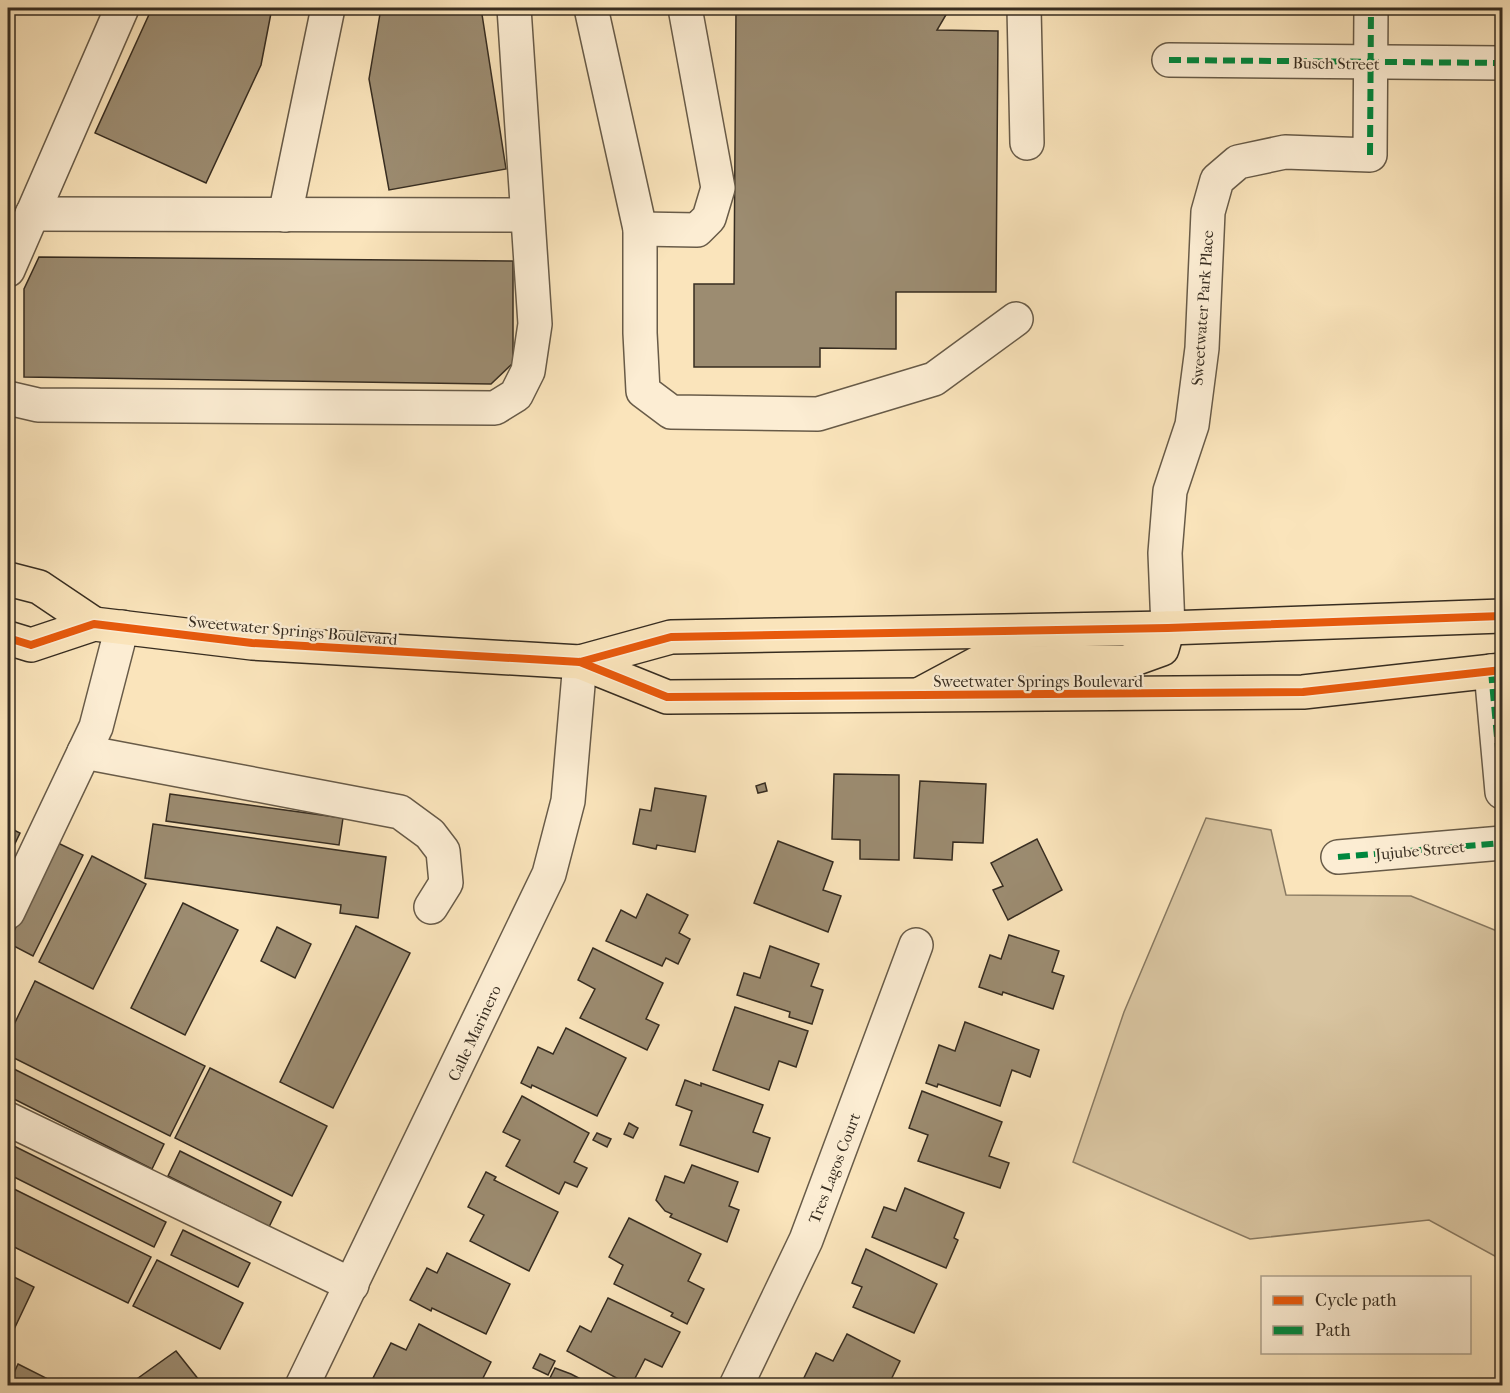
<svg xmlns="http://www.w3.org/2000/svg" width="1510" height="1393" viewBox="0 0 1510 1393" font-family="'IM FELL French Canon',serif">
<rect width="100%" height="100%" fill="#fae4bb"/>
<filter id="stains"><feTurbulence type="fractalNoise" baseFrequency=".00333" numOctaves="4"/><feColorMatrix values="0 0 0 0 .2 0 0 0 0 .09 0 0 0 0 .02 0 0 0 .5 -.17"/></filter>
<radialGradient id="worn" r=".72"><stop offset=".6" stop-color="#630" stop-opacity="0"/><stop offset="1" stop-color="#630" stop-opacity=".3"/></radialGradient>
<polygon fill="#d9c5a1" stroke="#887961" stroke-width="1.5" points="1206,818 1271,830 1286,895 1411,896 1502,933 1502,1260 1429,1220 1250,1239 1073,1162 1124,1012"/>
<g fill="#9c8c71" stroke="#372d21" stroke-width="1.5">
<polygon points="152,8 272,8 261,65 206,183 95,133"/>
<polygon points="381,8 481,8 506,169 389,190 369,79"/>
<polygon points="736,8 950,8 937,30 998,31 996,292 896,292 896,349 820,348 820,367 694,367 694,284 734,284"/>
<polygon points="39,257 513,261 513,363 491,384 24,377 24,289"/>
<polygon points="834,774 899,775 899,860 860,859 860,840 832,839"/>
<polygon points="920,781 986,784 983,843 953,842 952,860 914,858"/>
<polygon points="765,783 767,791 758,793 756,786"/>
<polygon points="655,788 706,796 695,852 657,845 656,849 633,844 640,809 651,811"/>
<polygon points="170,794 343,818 339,845 166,821"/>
<polygon points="153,824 386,857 378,918 340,913 341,905 145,878"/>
<polygon points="8,827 20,833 8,858"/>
<polygon points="1037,839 1062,890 1008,920 993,890 1003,886 991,863"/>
<polygon points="778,841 833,862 823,890 841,896 828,932 754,903"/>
<polygon points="58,843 83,855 33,956 8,943"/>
<polygon points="92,856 146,884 93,989 39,962"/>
<polygon points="647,894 688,915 679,933 690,939 678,964 666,958 662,966 606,941 621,910 636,918"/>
<polygon points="183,903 238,930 185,1035 131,1008"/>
<polygon points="356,926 410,953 333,1108 280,1082"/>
<polygon points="277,927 311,944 295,978 261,961"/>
<polygon points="1009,935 1059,951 1052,972 1064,976 1053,1009 1003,992 1002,995 979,987 990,955 1001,959"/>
<polygon points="770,946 819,964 811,986 823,990 812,1024 789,1017 790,1012 737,995 744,973 760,978"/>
<polygon points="593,948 663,983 646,1019 659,1025 647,1050 580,1018 595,989 578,980"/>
<polygon points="35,981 205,1066 170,1136 8,1055 8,1037"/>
<polygon points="735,1007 808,1031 796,1067 779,1061 769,1090 713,1070"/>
<polygon points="965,1022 1039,1050 1030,1077 1012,1070 1000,1106 938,1084 937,1087 926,1083 939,1045 955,1051"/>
<polygon points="566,1028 626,1058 597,1116 532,1085 531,1088 521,1083 538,1047 553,1054"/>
<polygon points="8,1066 164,1144 152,1169 8,1096"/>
<polygon points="210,1068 327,1126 292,1196 175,1138"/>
<polygon points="685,1080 701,1086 701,1083 763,1105 753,1132 770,1138 758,1172 680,1145 692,1111 676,1105"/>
<polygon points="922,1091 1002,1122 989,1156 1009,1163 1000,1188 918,1161 928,1135 909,1128"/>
<polygon points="522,1096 589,1133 574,1162 587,1168 577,1187 565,1182 559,1194 506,1166 520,1140 503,1132"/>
<polygon points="629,1123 638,1128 633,1138 624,1134"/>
<polygon points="597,1133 611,1139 607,1147 593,1140"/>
<polygon points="8,1143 166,1222 154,1247 8,1174"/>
<polygon points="180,1151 281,1202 269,1227 168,1176"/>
<polygon points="692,1165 738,1182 729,1206 739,1210 727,1242 670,1217 672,1214 665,1211 656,1200 665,1176 684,1183"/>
<polygon points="486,1172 496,1177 494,1180 558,1212 529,1271 470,1241 484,1215 468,1207"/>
<polygon points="8,1186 151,1257 128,1303 8,1244"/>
<polygon points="905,1188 964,1213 954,1238 958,1240 946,1268 872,1237 884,1207 896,1211"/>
<polygon points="629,1218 701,1254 688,1281 704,1289 687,1324 671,1316 673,1313 614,1284 623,1265 609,1257"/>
<polygon points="183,1230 250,1263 238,1287 171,1255"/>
<polygon points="866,1249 937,1284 914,1333 853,1307 862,1287 852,1283"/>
<polygon points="447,1253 510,1284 486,1334 432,1308 431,1311 410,1300 427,1268 437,1273"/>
<polygon points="157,1260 243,1303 220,1349 133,1306"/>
<polygon points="8,1274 34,1287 8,1342"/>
<polygon points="608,1298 680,1332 662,1367 645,1359 631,1386 567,1351 580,1326 591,1332"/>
<polygon points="419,1324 491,1362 479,1386 396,1386 373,1378 391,1343 406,1350"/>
<polygon points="847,1334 900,1361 888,1386 800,1386 816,1353 833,1361"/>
<polygon points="176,1351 199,1380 192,1386 127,1386"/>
<polygon points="540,1354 555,1361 548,1375 533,1368"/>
<polygon points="18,1364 46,1378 42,1386 8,1386"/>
<polygon points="555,1368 571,1374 594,1386 546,1386"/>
</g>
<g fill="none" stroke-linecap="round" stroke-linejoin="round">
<g stroke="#685b48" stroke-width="36">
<g id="minor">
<polyline points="591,8 640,229 640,333 643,391 671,412 818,414 934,379 1016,319"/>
<polyline points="1024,8 1027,143"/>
<polyline points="1169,60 1502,63"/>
<polyline points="32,214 527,215"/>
<polyline points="285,215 328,8"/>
<polyline points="640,229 697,230 709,218 718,188 685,8"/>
<polyline points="8,270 122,8"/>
<polyline points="8,398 38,405 495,408 516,395 528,371 535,324 514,8"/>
<polyline points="1168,628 1165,553 1170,491 1192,425 1202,348 1208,212 1217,180 1238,162 1285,152 1370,155 1371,8"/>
<polyline points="1491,671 1502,792"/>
<polyline points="84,752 400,812 430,834 443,851 446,883 431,907"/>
<polyline points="1338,857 1502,843"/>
<polyline points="8,912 96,727 122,627"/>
<polyline points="8,1119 352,1285"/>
<polyline points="302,1386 549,874 568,801 580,662"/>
<polyline points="736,1386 806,1240 916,945"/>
</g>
</g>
<g stroke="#372d21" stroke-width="36">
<g id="major">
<polyline points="8,579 39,587 94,624"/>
<polyline points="8,638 31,645 94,624 252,643 580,662 671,637 1168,628 1502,616"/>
<polyline points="580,662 667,697 1303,692 1502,670"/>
<polyline points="922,693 978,663 1126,662 1162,649 1168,628"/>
</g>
</g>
<use href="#minor" stroke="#fcedd3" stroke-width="33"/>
<use href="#major" stroke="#fae4bb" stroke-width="33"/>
<g stroke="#00873e" stroke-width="6" stroke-dasharray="12 6" stroke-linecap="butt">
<polyline points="1169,60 1502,63"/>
<polyline points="1370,155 1371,8"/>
<polyline points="1491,671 1502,792"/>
<polyline points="1338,857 1502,843"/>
</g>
<g stroke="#fcedd3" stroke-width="11">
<g id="cycleway">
<polyline points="8,638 31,645 94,624 252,643 580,662 671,637 1168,628 1502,616"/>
<polyline points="580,662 667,697 1303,692 1502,670"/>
</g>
</g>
<use href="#cycleway" stroke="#e8590c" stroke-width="8"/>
</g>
<g text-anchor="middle" stroke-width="4.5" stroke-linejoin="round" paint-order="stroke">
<g font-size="16" fill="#372d21" stroke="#fcedd3">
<text transform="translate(1336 63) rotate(1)" y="6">Busch Street</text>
<text transform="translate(1202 308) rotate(-86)" y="6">Sweetwater Park Place</text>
<text transform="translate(293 630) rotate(5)" y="6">Sweetwater Springs Boulevard</text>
<text x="1038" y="687">Sweetwater Springs Boulevard</text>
<text transform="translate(1420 850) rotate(-5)" y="6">Jujube Street</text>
<text transform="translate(474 1033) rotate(-65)" y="6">Calle Marinero</text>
<text transform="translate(834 1168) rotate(-69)" y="6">Tres Lagos Court</text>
</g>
</g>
<rect width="1510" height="1393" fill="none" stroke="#fae4bb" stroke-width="30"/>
<rect x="9" y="9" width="1492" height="1375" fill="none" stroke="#372d21" stroke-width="3"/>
<rect x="15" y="15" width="1480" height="1363" fill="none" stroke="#372d21" stroke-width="1.5"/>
<rect x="1261" y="1276" width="210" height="78" fill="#fcedd3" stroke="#ada08c" stroke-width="1.5"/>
<rect x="1273" y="1296" width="30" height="9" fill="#e8590c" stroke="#ada08c" stroke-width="1.5"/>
<text x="1315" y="1306" font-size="18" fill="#372d21">Cycle path</text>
<rect x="1273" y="1326" width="30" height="9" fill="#00873e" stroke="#ada08c" stroke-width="1.5"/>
<text x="1315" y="1336" font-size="18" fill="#372d21">Path</text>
<rect width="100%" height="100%" filter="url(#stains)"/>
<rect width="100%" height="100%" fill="url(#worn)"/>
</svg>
